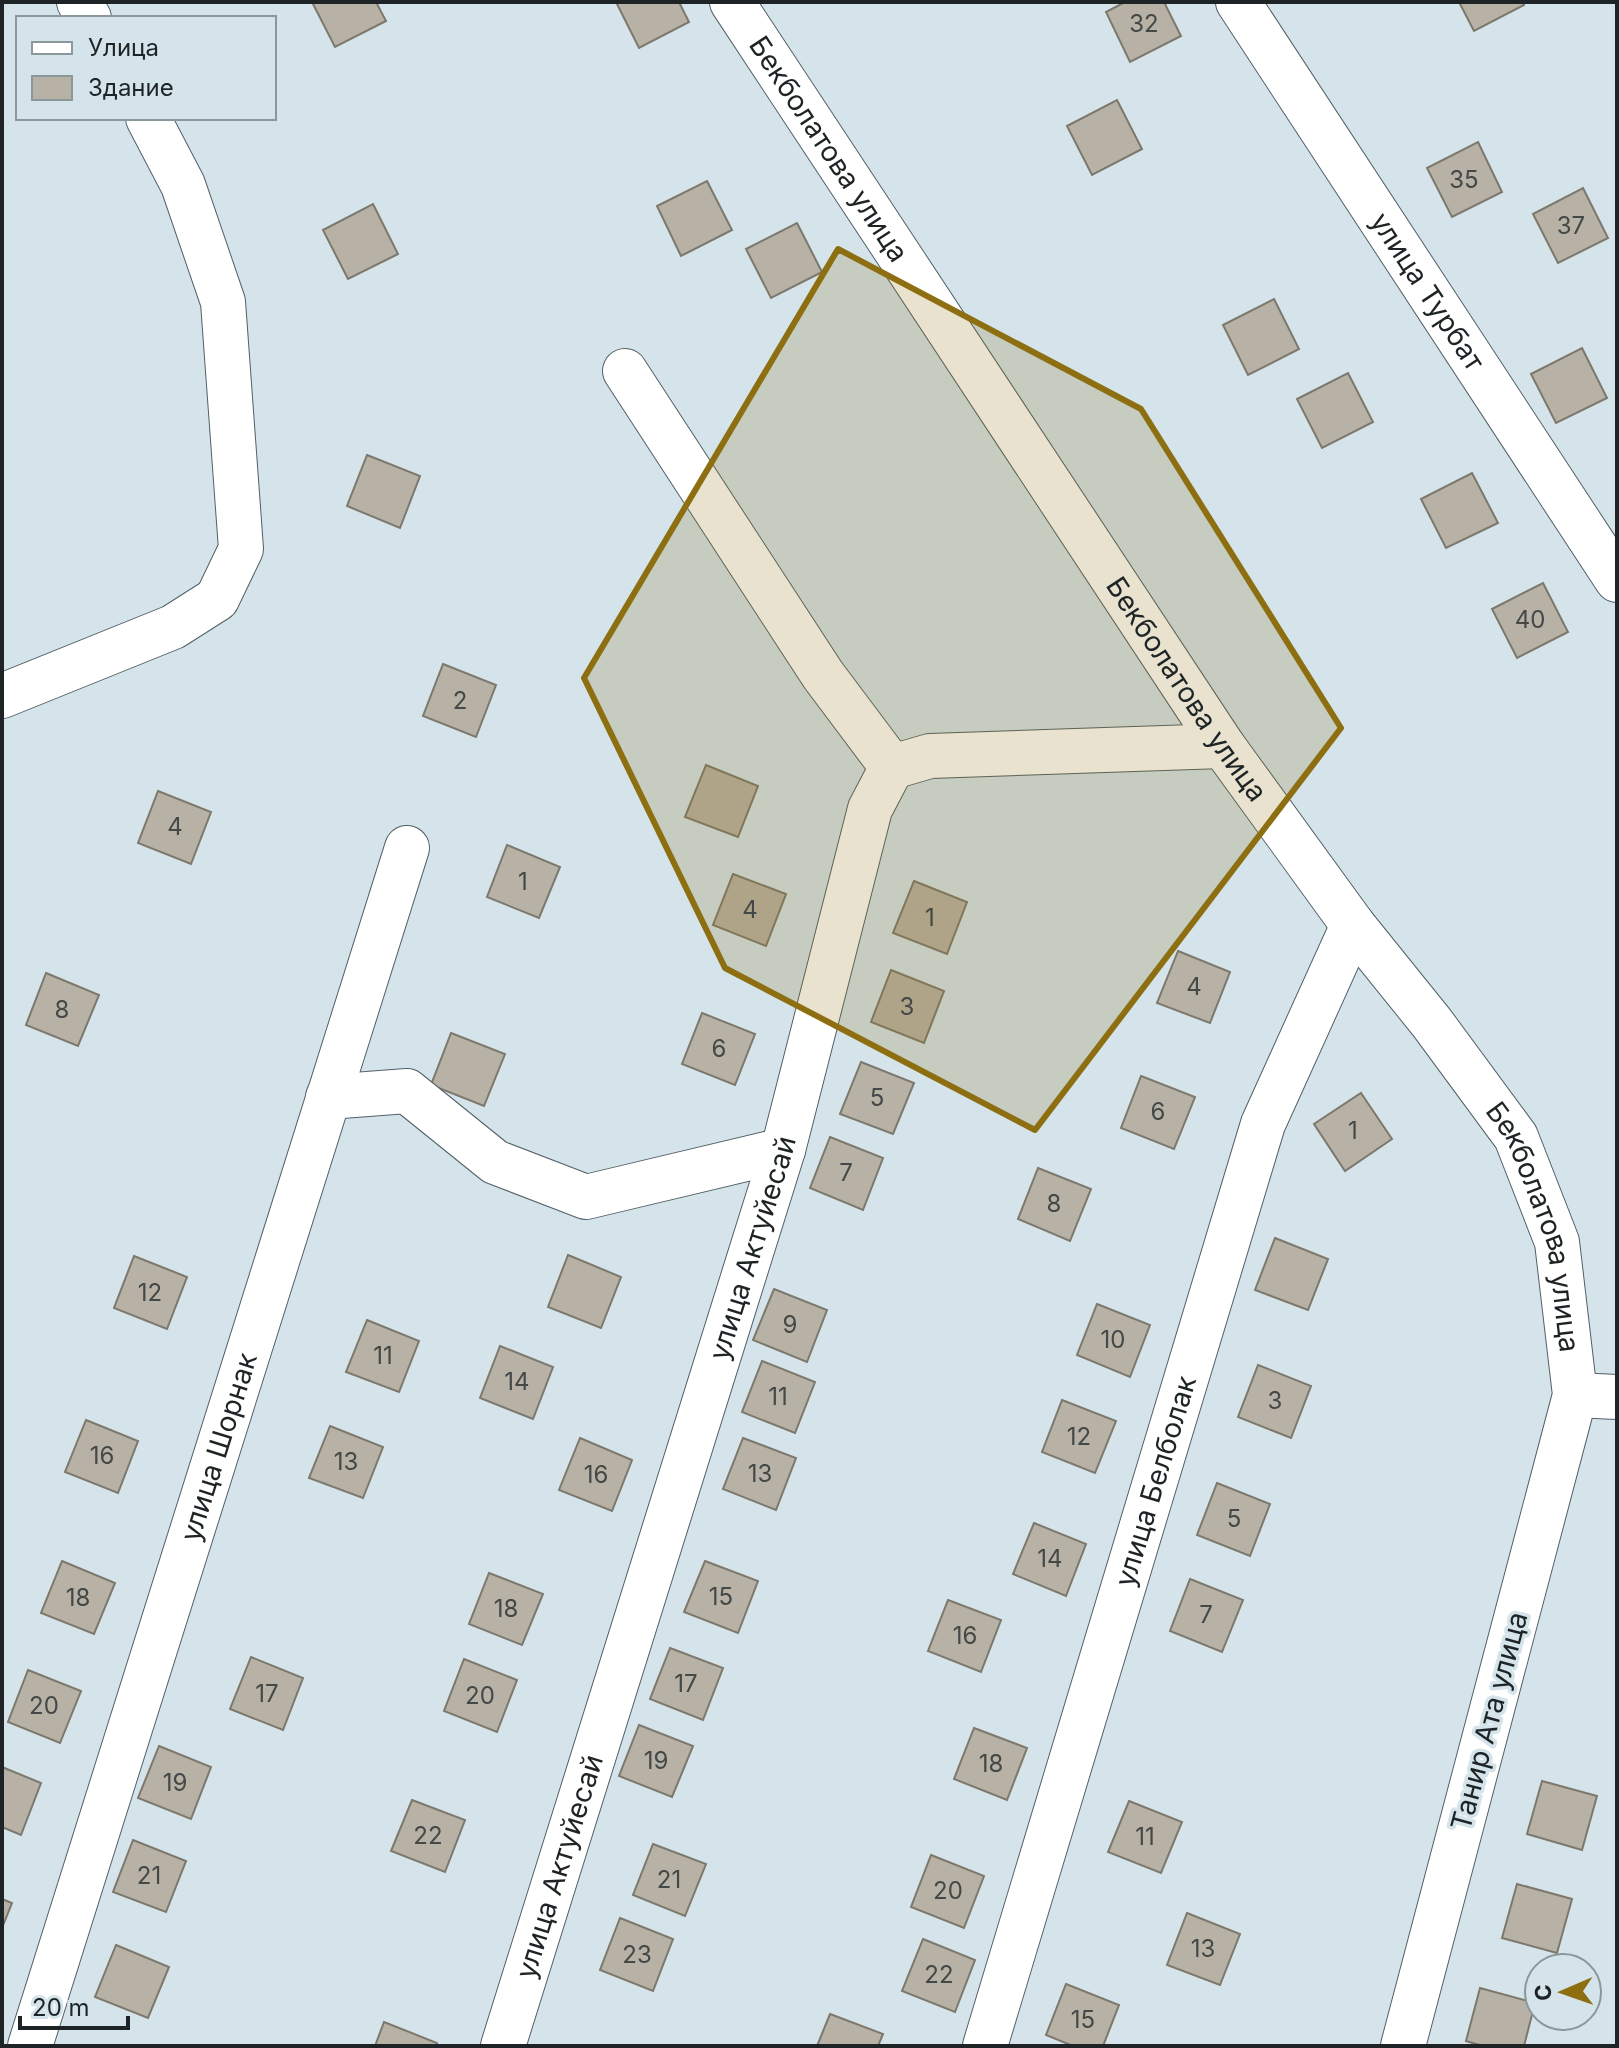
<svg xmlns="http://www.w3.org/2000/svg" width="1619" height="2048" viewBox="0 0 1619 2048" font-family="Inter,sans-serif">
<rect width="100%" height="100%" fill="#d5e4eb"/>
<g fill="#b8b2a6" stroke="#7d786c" stroke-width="2">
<polygon points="312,2 376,2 386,21 335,47"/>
<polygon points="616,2 679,2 689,22 639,48"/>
<polygon points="1125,2 1164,2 1181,36 1130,62 1106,12"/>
<polygon points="1459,2 1523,2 1524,5 1474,31"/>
<polygon points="1117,100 1142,149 1092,175 1067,126"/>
<polygon points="1478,142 1502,192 1452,217 1427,168"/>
<polygon points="707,181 732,230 681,256 657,206"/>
<polygon points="1583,188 1608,238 1558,263 1533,214"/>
<polygon points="373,204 398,254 348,279 323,230"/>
<polygon points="797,223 822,272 771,298 746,249"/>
<polygon points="1274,299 1299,349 1248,375 1223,325"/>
<polygon points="1582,348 1607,398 1556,423 1531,374"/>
<polygon points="1348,373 1373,422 1322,448 1297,399"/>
<polygon points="367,455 420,476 400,528 347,506"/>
<polygon points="1472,473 1498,523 1446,548 1421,499"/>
<polygon points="1543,583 1568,632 1517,658 1492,609"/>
<polygon points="443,664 496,685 476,737 423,716"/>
<polygon points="706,765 758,786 738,837 685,817"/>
<polygon points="158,791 211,812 191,864 138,843"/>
<polygon points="507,845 560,867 539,918 487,897"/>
<polygon points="733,874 786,894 766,946 713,925"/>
<polygon points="914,881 967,902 947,954 893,933"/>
<polygon points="1178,951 1230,972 1210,1023 1157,1003"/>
<polygon points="891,970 944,991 924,1043 871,1022"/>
<polygon points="46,973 99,995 78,1046 26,1025"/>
<polygon points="702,1013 755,1034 735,1085 682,1064"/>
<polygon points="451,1033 505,1054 484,1106 431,1085"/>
<polygon points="861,1062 914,1083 893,1134 840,1114"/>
<polygon points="1141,1076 1195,1097 1174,1149 1121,1128"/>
<polygon points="1361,1093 1392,1139 1345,1171 1314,1124"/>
<polygon points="830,1137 883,1158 863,1210 810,1188"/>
<polygon points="1038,1168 1091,1189 1070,1241 1018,1219"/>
<polygon points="1275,1238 1328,1259 1308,1310 1255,1290"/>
<polygon points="568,1255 621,1277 601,1328 548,1307"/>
<polygon points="134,1256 187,1277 167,1329 114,1308"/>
<polygon points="774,1289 827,1310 807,1362 753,1340"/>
<polygon points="1097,1304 1150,1325 1130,1377 1077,1355"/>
<polygon points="367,1320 419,1341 399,1392 346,1372"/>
<polygon points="500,1346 553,1367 533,1419 480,1398"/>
<polygon points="762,1361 815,1382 795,1433 742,1412"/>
<polygon points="1258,1365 1311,1386 1291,1438 1238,1417"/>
<polygon points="1062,1400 1116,1421 1095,1473 1042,1452"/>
<polygon points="86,1420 138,1441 118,1493 65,1472"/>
<polygon points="330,1426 383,1447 363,1498 309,1478"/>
<polygon points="580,1438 632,1460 612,1511 559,1490"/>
<polygon points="743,1438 796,1458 776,1510 723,1489"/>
<polygon points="1217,1483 1270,1504 1250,1556 1197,1535"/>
<polygon points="1034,1523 1086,1544 1066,1596 1013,1574"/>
<polygon points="62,1561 115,1583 94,1634 41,1613"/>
<polygon points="705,1561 758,1581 738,1633 684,1612"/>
<polygon points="489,1573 543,1594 522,1645 469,1624"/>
<polygon points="1190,1579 1243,1600 1222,1652 1170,1631"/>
<polygon points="948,1600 1001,1620 981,1672 928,1651"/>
<polygon points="670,1648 723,1668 703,1720 650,1699"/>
<polygon points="251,1657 303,1678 283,1730 230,1709"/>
<polygon points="464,1659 517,1680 497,1732 444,1711"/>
<polygon points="28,1670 81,1691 60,1743 8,1722"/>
<polygon points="639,1725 693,1746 672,1797 619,1776"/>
<polygon points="974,1728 1027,1748 1007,1800 954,1779"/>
<polygon points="159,1746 211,1767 191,1819 138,1798"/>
<polygon points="2,1767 41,1783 21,1835 2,1827"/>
<polygon points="1542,1781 1597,1796 1582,1850 1527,1834"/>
<polygon points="412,1800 465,1820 445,1872 391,1851"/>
<polygon points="1129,1801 1182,1822 1161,1873 1108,1852"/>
<polygon points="133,1840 186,1861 166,1912 113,1892"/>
<polygon points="653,1844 706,1864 685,1916 633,1895"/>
<polygon points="931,1855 984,1876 964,1928 911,1907"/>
<polygon points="1517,1884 1572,1899 1557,1953 1502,1938"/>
<polygon points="2,1899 12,1903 2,1928"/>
<polygon points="1187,1913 1240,1934 1220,1985 1167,1965"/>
<polygon points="620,1918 673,1939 653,1991 600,1970"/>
<polygon points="923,1939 975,1960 955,2012 902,1991"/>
<polygon points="116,1945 169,1967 148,2018 95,1997"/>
<polygon points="1066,1984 1119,2005 1103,2046 1073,2046 1046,2035"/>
<polygon points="1480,1988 1535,2003 1524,2046 1483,2046 1466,2041"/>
<polygon points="830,2014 883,2034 878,2046 817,2046"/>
<polygon points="384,2022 437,2043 436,2046 375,2046"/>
</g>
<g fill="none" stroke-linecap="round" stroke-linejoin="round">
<g stroke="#536066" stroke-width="46">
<g id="minor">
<polyline points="79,2 89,18"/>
<path id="s1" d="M732,2L1223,746L1353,925L1432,1023L1516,1137L1557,1242L1575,1395L1403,2046"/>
<path id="s2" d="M1238,2L1617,580"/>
<polyline points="625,371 823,675 892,767"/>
<polyline points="2,696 173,627 217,599 241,549 223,302 183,185 148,118"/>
<polyline points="328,1097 407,1091 495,1162 586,1197 783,1150"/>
<polyline points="1575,1395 1617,1397"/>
<path id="s3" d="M30,2046L407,848"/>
<path id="s4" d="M503,2046L783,1150L870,809L892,767L930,756L1223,746"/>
<path id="s5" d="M985,2046L1263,1124L1353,925"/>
</g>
</g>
<use href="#minor" stroke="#fff" stroke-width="44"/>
</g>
<path fill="#8d6e11" fill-opacity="0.2" stroke="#8d6e11" stroke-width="6" stroke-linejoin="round" d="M838,249L1141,409L1341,728L1035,1130L725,968L584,678Z"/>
<g text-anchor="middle" stroke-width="7" stroke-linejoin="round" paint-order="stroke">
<g font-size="24" fill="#444846">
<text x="1144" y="32">32</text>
<text x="1464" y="188">35</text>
<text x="1571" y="234">37</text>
<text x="1530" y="628">40</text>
<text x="460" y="709">2</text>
<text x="175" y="835">4</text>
<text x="523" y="890">1</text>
<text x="750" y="918">4</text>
<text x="930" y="926">1</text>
<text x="1194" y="995">4</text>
<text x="907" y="1015">3</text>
<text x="62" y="1018">8</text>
<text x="719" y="1057">6</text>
<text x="877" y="1106">5</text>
<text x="1158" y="1120">6</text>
<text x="1353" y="1139">1</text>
<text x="846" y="1181">7</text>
<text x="1054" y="1212">8</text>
<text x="150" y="1301">12</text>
<text x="790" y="1333">9</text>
<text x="1113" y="1348">10</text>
<text x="383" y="1364">11</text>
<text x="517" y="1390">14</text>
<text x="778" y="1405">11</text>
<text x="1275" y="1409">3</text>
<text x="1079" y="1445">12</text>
<text x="102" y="1464">16</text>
<text x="346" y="1470">13</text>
<text x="760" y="1482">13</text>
<text x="596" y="1483">16</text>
<text x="1234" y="1527">5</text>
<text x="1050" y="1567">14</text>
<text x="721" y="1605">15</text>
<text x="78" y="1606">18</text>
<text x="506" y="1617">18</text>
<text x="1206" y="1623">7</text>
<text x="965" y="1644">16</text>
<text x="686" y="1692">17</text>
<text x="267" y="1702">17</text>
<text x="480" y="1704">20</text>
<text x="44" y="1714">20</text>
<text x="656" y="1769">19</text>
<text x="991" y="1772">18</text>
<text x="175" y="1791">19</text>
<text x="428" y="1844">22</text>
<text x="1145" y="1845">11</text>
<text x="149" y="1884">21</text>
<text x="669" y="1888">21</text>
<text x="948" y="1899">20</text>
<text x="1203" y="1957">13</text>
<text x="637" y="1963">23</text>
<text x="939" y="1983">22</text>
<text x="1083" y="2028">15</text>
</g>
<g font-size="28" fill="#1e2426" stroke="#d5e4eb">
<text dy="10" stroke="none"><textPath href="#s1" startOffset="176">Бекболатова улица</textPath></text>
<text dy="10" stroke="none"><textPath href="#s2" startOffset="346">улица Турбат</textPath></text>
<text dy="10" stroke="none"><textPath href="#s1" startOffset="824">Бекболатова улица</textPath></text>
<text dy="10" stroke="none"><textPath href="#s1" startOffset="1472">Бекболатова улица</textPath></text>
<text dy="10" stroke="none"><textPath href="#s4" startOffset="836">улица Актуйесай</textPath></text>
<text dy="10" stroke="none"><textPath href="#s3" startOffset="628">улица Шорнак</textPath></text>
<text dy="10" stroke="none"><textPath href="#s5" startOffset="590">улица Белболак</textPath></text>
<text transform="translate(1489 1721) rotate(-75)" y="10">Танир Ата улица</text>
<text dy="10" stroke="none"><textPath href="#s4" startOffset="188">улица Актуйесай</textPath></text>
</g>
</g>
<rect width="1619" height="2048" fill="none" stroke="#1e2426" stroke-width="8"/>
<rect x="16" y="16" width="260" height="104" fill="#d5e4eb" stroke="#8c979c" stroke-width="2"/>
<rect x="32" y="42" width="40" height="12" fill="#ffffff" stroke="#8c979c" stroke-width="2"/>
<text x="88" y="56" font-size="24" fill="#1e2426">Улица</text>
<rect x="32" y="76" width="40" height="24" fill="#b8b2a6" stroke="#8c979c" stroke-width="2"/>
<text x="88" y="96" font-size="24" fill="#1e2426">Здание</text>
<g transform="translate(1563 1992) rotate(268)"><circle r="38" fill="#d5e4eb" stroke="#8c979c" stroke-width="2"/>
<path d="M0-6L14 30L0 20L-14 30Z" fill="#8d6e11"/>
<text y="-12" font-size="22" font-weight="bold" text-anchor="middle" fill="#1e2426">С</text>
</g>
<path d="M20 2016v12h108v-12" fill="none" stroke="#1e2426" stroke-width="4"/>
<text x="32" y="2016" font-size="24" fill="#1e2426" stroke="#d5e4eb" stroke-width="6" paint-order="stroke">20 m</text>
</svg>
